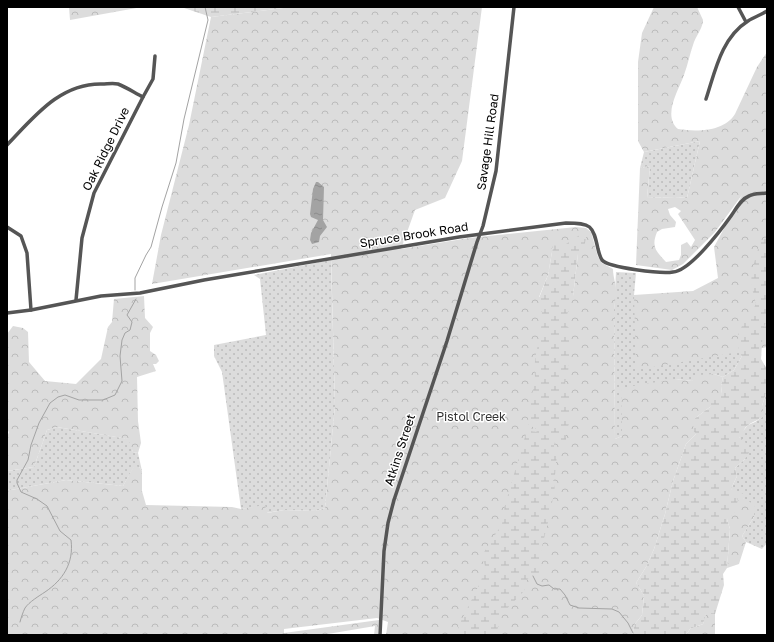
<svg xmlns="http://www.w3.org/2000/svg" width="774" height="642" viewBox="0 0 774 642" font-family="'Golos Text',sans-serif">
<defs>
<pattern id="grass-dots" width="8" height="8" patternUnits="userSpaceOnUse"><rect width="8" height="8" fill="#dcdcdc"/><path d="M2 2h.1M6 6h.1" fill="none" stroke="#bbb" stroke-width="1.8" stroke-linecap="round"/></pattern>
<pattern id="forest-crowns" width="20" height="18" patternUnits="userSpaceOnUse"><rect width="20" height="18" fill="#dcdcdc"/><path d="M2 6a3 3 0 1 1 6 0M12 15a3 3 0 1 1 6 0" fill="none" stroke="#bbb"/></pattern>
<pattern id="wetland-marsh" width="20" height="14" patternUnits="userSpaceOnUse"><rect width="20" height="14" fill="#dcdcdc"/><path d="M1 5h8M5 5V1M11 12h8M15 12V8" fill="none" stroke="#bbb"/></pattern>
<pattern id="water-ripples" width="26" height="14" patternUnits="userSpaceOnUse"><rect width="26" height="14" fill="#a3a3a3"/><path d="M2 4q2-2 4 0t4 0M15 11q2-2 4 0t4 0" fill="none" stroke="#8b8b8b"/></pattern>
</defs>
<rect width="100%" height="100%" fill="#fff"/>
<g fill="url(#grass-dots)">
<polygon points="700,141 687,198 675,197 647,198 650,166 640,168 644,152"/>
<polygon points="331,260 335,406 325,508 316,511 284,510 266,513 265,506 241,509 222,372 214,356 214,345 266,335 260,279 254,275"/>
<polygon points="616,272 636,273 634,295 739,352 742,356 734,370 723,377 714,374 692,381 675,379 622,436 615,439 614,311"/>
<polygon points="767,390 767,543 762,549 746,542 742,536 754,517 743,498 731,489 737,476 735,468 745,459 739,436 748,425 755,422 762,417 762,406"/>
<polygon points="57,427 129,439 133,452 138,453 142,471 139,467 134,467 123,486 66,480 11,490 7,489 7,471 34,467 47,430"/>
</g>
<g fill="url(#forest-crowns)" fill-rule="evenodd">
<polygon points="69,7 142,7 70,20"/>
<path d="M291,7H482L462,161L445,198L415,210L401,249L469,238L576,227L586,228L591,232L598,257L602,263L613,269C613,277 616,283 616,292C616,298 614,305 614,311L615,439L622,436L621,388L675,379L692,381L699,375L714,374L723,377L721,386L722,394L710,407L694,419L696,434L686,444L673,481L665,514L654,549L646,567L636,583L644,595L642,615L635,624L632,635H386L388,622L377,618L284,629V633L379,620L378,635H374L375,626L322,635H7V489L11,490L66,480L123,486L134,466L139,467L142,471V491L146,505L232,507L241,509L265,505L267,513L284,510L316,511L325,508L335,406L331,254L152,284L161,235L189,125L211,17ZM553,246L578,254L573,296L539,297L548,275Z"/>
<path d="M654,7H697L703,20C703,27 697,35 694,42C690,53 688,64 684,75C679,90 662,115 678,129C696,132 724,132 735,114L757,67L767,52V347L636,370L634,295L693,291L718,278L714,247L742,195L715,232L683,264L672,270L636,265L640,168L650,166L647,198L675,197L687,198L700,141L644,152L638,141V62L642,33ZM675,207L681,211L678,214L695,240L691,247L687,242L681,245V255L679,260L666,262C656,251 651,247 657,232L662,229L675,227L676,222L670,215L668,209Z"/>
<polygon points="144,296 145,318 153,327 150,333 150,351 156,355 159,361 156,364 153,364 156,371 137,377 138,421 141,443 138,453 133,452 128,439 57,427 47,430 34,467 7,471 7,437 9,432 7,430 7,334 13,326 23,328 28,332 29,362 45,381 76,384 101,359 108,327 112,322 114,299"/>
<polygon points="731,489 744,494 743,498 755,505 754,517 742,536 746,542 739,564 727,568 730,529 727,519"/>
<polygon points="706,613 715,614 715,635 686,635 690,629 703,624"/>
</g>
<g fill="url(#wetland-marsh)">
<polygon points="181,7 291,7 211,17"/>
<path d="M587,234L584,247L578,254L573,296L566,318L567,322L566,325L569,328L570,349L568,373L565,382L566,389L570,395L571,408L570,421L566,432V443L556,439L554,443V447H560L561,449C553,459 558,471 553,482C558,493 550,503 550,514L538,563L545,569L527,579L524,591L501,615L496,635H462L458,627L481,581L485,565L481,557L502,524L505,505L527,430L536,432L538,430L528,424C529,408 533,393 535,377C535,372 534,367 535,362C537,340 547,319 539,298L548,275L553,246L566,244L578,236Z"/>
<path d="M767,237V320L763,329L761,359L767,369V390L762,406V417C753,424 744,423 743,435L739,437L745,442L750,451L745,459L735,468L737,476L731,489L738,500L734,513L727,519L730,529L727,568L723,574L724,585L715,614H706L703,624L690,629L686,635H632L635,624L642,615L644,595L636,583L646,567L654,549L665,514L673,481L686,444L696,434L693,430L694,419L710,407L713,396L722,394L721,386L723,377L734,370L742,356L739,354L738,335L745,319L750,315L756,304L751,284L752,270L760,242Z"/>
</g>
<polygon fill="url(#water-ripples)" points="316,182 318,182 324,187 323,220 327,227 320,236 319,242 312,244 310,240 311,233 318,220 311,217 310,214 313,189"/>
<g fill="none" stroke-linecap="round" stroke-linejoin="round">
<g stroke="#a3a3a3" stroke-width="1">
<polyline points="135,290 135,278 146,255 151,247 162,207 176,163 184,119 208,20 205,7"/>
<polyline points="533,576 537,584 542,586 549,585 554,589 560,589 565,595 570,605 579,608 612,609 619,612 628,623 633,633"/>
<path d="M20,622C21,618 23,612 25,608C29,602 39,596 45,592C63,580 74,563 71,540L60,531L47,506L37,499L21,492L17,483V480L28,460L31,445L39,423L50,403L58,397L65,395L79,400H103L115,395L122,381L120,356L122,340L125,333L130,330L132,322L127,315L136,299"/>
</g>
<g stroke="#555" stroke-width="3.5">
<polyline points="738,7 746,22"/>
<path d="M706,99C715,72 721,38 748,21C754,17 761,15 767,11"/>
<path d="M7,145C34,117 60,83 102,84C107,84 113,83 118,84C126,87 135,93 143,97"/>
<polyline points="7,227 21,236 27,253 31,310"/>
<polyline points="76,300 82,238 94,193 143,97 153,79 155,56"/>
<path d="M7,313L31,310L101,296L140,293L204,280L459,237L566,223C591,223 593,225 598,249C599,253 600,257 602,260C609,268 662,274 673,272C690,271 721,230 731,216C736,209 741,199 749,196C754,193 761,194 767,193"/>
<polyline points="380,635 384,551 388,523 394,500 447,341 477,242 483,226 496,171 514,7"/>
</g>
</g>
<g text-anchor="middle" stroke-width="3" stroke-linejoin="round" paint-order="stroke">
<g font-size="12" fill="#000" stroke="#fff">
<text transform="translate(488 142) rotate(-82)" y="4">Savage Hill Road</text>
<text transform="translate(106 149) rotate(-64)" y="4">Oak Ridge Drive</text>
<text transform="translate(414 235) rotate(-9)" y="4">Spruce Brook Road</text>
<text transform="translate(400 450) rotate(-72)" y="4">Atkins Street</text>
</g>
<g font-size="12" fill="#333" stroke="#fff">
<text x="471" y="421">Pistol Creek</text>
</g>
</g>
<rect width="774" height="642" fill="none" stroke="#000000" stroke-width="16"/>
</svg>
